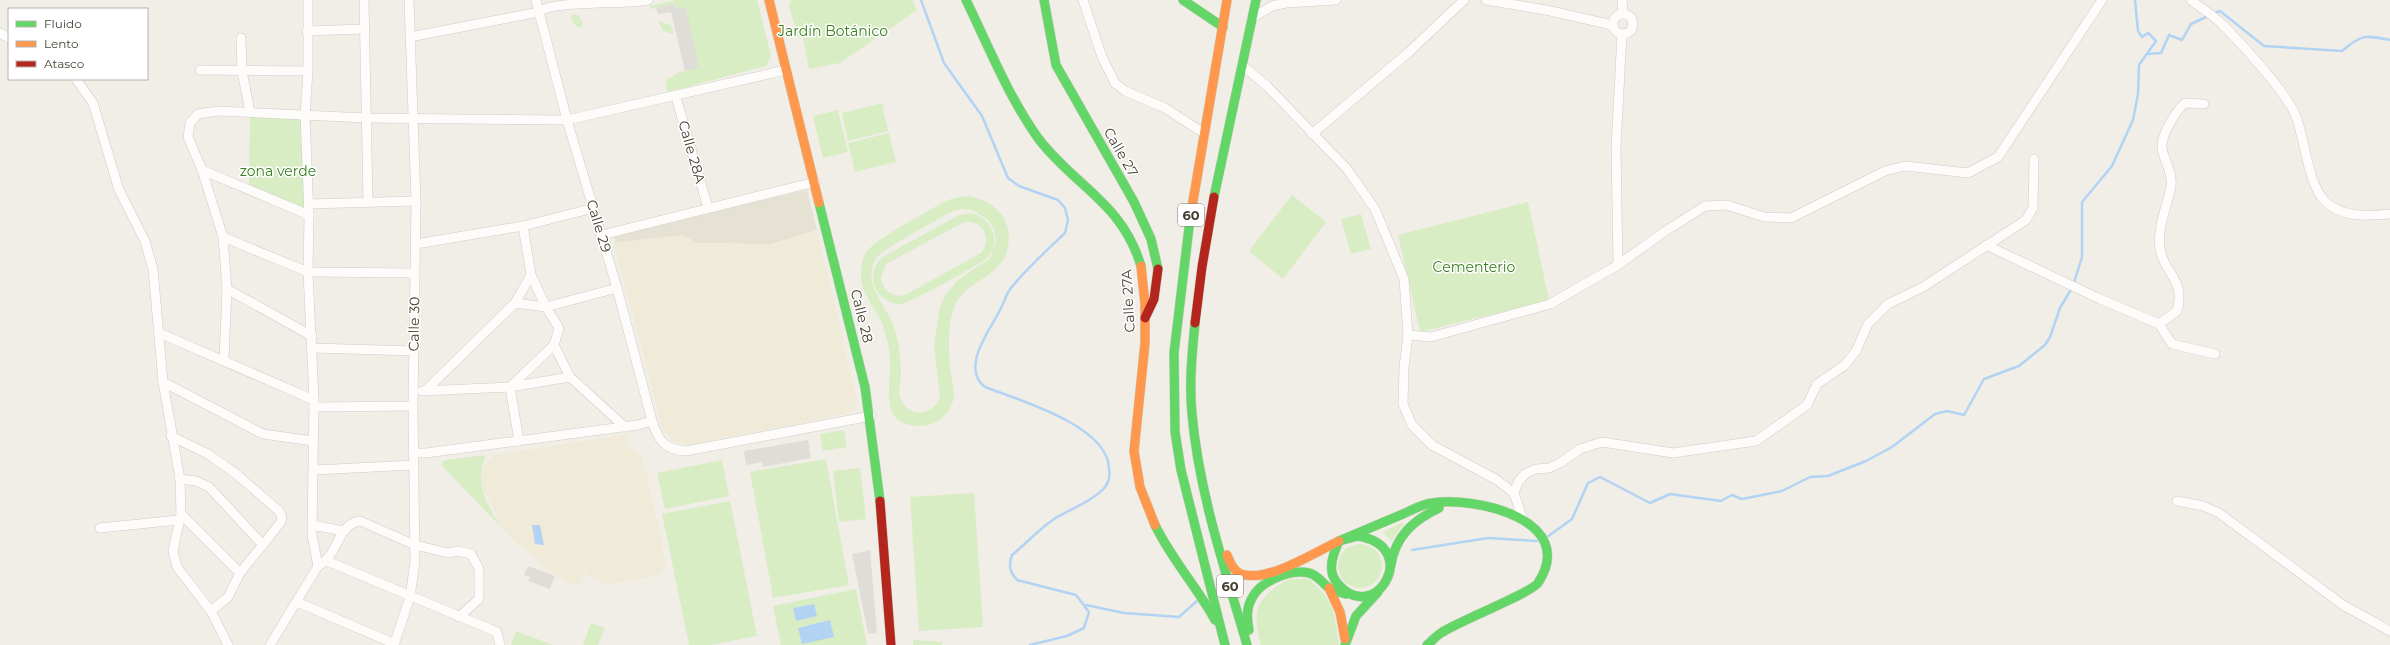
<svg xmlns="http://www.w3.org/2000/svg" width="2390" height="645" viewBox="0 0 2390 645" font-family="Montserrat,sans-serif">
<rect width="100%" height="100%" fill="#f0eee7"/>
<polygon fill="#e5e1d3" points="807,190 817,230 771,244 697,243 683,235 615,243 615,235"/>
<g fill="#efebd8">
<polygon points="817,230 858,404 852,412 793,425 685,445 673,441 663,430 614,243 683,235 697,243 771,244"/>
<polygon points="626,434 629,447 640,454 646,471 666,562 662,574 607,585 588,576 581,554 585,572 582,580 579,584 569,584 553,573 510,537 502,527 483,488 481,478 484,464 495,455 551,446 568,495 576,530 569,495 552,446"/>
</g>
<g fill="#d9edc4" fill-rule="evenodd">
<polygon points="676,0 757,0 771,56 766,66 667,92 666,80 679,72 699,68 675,4 651,9 650,6"/>
<polygon points="791,0 912,0 917,10 840,63 809,69 803,38 798,37 789,6"/>
<polygon points="572,14 578,15 583,23 582,27 576,26 571,19"/>
<polygon points="658,21 671,25 674,34 663,31"/>
<polygon points="882,103 888,131 848,141 842,113"/>
<polygon points="838,110 848,152 823,158 813,116"/>
<polygon points="250,114 303,116 308,214 249,189"/>
<polygon points="889,133 896,162 855,172 848,143"/>
<polygon points="1292,195 1326,222 1283,279 1249,251"/>
<path d="M967,196C983,198 997,206 1005,220C1009,229 1010,238 1008,247C1003,278 964,280 954,308C947,327 949,349 950,369C952,383 958,394 950,408C944,419 933,426 920,426C878,425 891,390 890,363C890,353 888,342 885,332C881,313 861,296 861,276C861,267 862,257 868,250C875,240 933,208 946,201C953,198 960,197 967,196ZM961,209L973,210L988,220L994,229L996,242L990,258L957,281L946,294L940,306L934,346L940,398C932,417 906,418 900,397C898,389 901,380 901,372C901,359 899,346 896,333C890,308 860,285 876,258C881,250 939,219 951,212Z"/>
<polygon points="1528,202 1549,300 1420,332 1398,235"/>
<path d="M972,213C991,218 1003,242 987,258C979,265 910,303 901,304C889,304 879,297 875,287C871,277 874,266 881,258L959,215ZM964,222C983,219 993,239 981,253L905,295C892,298 882,290 881,277L886,264Z"/>
<polygon points="1361,214 1371,249 1351,254 1341,219"/>
<polygon points="844,430 847,447 823,451 820,434"/>
<path d="M486,455C474,482 486,503 501,527L442,466V462L446,460Z"/>
<polygon points="826,459 849,585 773,598 750,472"/>
<polygon points="722,460 729,496 665,509 657,473"/>
<polygon points="860,468 866,519 839,522 833,471"/>
<polygon points="974,493 983,627 919,631 910,497"/>
<polygon points="730,501 757,636 710,645 689,645 662,514"/>
<polygon points="1404,523 1391,541 1383,532 1401,523"/>
<circle cx="1360" cy="566" r="22"/>
<path d="M1288,579H1309C1336,603 1334,611 1339,645H1261C1251,608 1256,599 1288,579Z"/>
<polygon points="856,589 867,645 781,645 773,606"/>
<polygon points="591,623 605,628 598,645 583,645"/>
<polygon points="516,631 553,645 511,645"/>
<polygon points="913,640 942,642 942,645 913,645"/>
</g>
<g fill="#dfddd7">
<polygon points="675,4 676,9 686,7 699,68 685,71 671,12 658,14 656,8"/>
<polygon points="808,440 811,458 763,467 762,462 746,465 744,451"/>
<polygon points="870,550 877,633 868,634 852,554"/>
<polygon points="528,566 555,576 550,589 528,581 530,577 524,575"/>
</g>
<g fill="#b2d3f3">
<polygon points="532,525 540,525 544,545 535,544"/>
<polygon points="814,604 817,616 796,621 793,608"/>
<polygon points="830,620 834,637 802,644 798,628"/>
</g>
<g fill="none" stroke-linecap="round" stroke-linejoin="round">
<g stroke="#b2d3f3" stroke-width="2.5">
<path d="M921,0L944,63L982,116L1008,178L1019,186L1058,200L1065,208L1068,220L1065,233C1047,250 1027,268 1011,288C1006,294 1004,303 1000,310C990,330 960,368 985,387C1019,400 1109,426 1109,469C1110,475 1109,482 1105,487C1095,500 1068,510 1054,519C1039,529 1026,544 1012,555C1008,566 1010,572 1017,580L1076,595L1089,612L1084,628L1067,636L1030,645"/>
<path d="M2214,13L2220,11L2264,46L2342,51C2362,34 2364,35 2390,40"/>
<polyline points="2148,54 2161,53 2169,35 2182,40 2191,24 2208,16"/>
<polyline points="1547,537 1572,519 1588,483 1600,477 1650,503 1670,494 1721,501 1732,495 1742,499 1782,491 1810,477 1828,476 1866,461 1892,447 1935,414 1947,411 1964,415 1984,379 2019,366 2045,345 2050,337 2060,308 2073,286 2082,257 2082,202 2112,166 2133,120 2138,94 2139,65 2156,41 2148,33 2142,37 2138,31 2135,0"/>
<polyline points="1412,550 1488,538 1537,541"/>
<polyline points="1086,605 1124,613 1179,617 1198,600"/>
</g>
<g stroke="#ceccc5" stroke-width="10">
<g id="street">
<polyline points="308,0 308,71 305,115 309,215 308,272 314,400 312,535 318,566"/>
<polyline points="364,0 368,202"/>
<path d="M536,0L567,120L617,288L652,421C658,440 665,450 686,451L871,416"/>
<polyline points="1083,0 1102,57 1115,83 1125,91 1165,108 1205,134"/>
<polyline points="1486,0 1546,10 1612,25"/>
<polyline points="1622,0 1623,13"/>
<path d="M2191,0C2201,8 2213,15 2222,24C2242,44 2284,90 2295,114C2305,138 2308,184 2324,200C2340,218 2368,216 2390,214"/>
<circle cx="1623" cy="24" r="10"/>
<polyline points="1252,18 1272,6 1286,3 1336,0"/>
<polyline points="307,31 364,29"/>
<polyline points="0,33 9,38"/>
<path d="M410,37L539,12C550,0 625,5 648,0"/>
<polyline points="241,38 242,71 250,112"/>
<polyline points="1242,65 1267,86 1347,169 1375,209 1404,279 1408,335 1404,367 1403,404 1412,425 1432,445 1497,480 1514,493 1523,520"/>
<polyline points="200,70 308,71"/>
<polyline points="76,79 93,103 119,190 145,241 153,269 163,382 180,479 181,514 173,551 177,567 211,611 228,645"/>
<polyline points="676,97 708,208"/>
<path d="M2204,104L2185,103C2176,111 2161,134 2162,148C2164,161 2173,172 2171,186C2167,207 2157,227 2160,249C2164,274 2186,279 2177,311L2159,324L2172,344L2215,354"/>
<polyline points="1312,134 1409,52 1464,0"/>
<polyline points="202,170 309,215"/>
<polyline points="309,204 416,201"/>
<polyline points="602,235 815,182"/>
<polyline points="223,237 308,272 415,273"/>
<polyline points="416,244 523,226 594,208"/>
<polyline points="1986,245 2100,299 2159,324"/>
<polyline points="1618,265 1616,147 1622,34"/>
<polyline points="227,289 312,336"/>
<polyline points="515,303 546,307 617,288"/>
<polyline points="159,333 314,400"/>
<polyline points="1408,335 1431,337 1550,304 1618,265 1664,232 1705,206 1727,205 1764,217 1791,218 1885,171 1905,166 1968,173 1998,157 2102,0"/>
<polyline points="313,348 414,351"/>
<polyline points="224,361 227,289 223,237 202,170 188,137 190,123 198,114 218,111 366,118 567,120 786,70"/>
<polyline points="570,377 625,427"/>
<polyline points="163,382 263,434 313,441"/>
<polyline points="426,390 515,303 531,275 523,226"/>
<polyline points="422,391 510,387 570,377 554,345"/>
<polyline points="314,407 413,406"/>
<polyline points="171,436 208,454 235,473 279,511 282,517 281,522 240,573 228,597 211,611"/>
<polyline points="519,441 510,387 554,345 559,328 546,307 531,275"/>
<polyline points="414,453 426,453 638,425 652,421"/>
<polyline points="314,470 414,465"/>
<polyline points="180,479 196,481 209,487 263,545"/>
<polyline points="1514,493 1518,482 1525,474 1536,469 1549,468 1560,463 1580,449 1602,442 1673,453 1756,441 1807,405 1817,384 1845,365 1856,351 1868,324 1888,304 1923,287 2026,220 2033,208 2034,159"/>
<polyline points="2177,501 2203,506 2219,513 2343,605 2390,631"/>
<polyline points="181,514 240,573"/>
<polyline points="312,525 344,531"/>
<polyline points="100,528 178,520"/>
<polyline points="327,561 497,632 500,645"/>
<polyline points="297,602 395,644"/>
<path d="M270,645L318,566C339,555 337,524 360,521L415,545L448,553L458,551L471,554L479,569V599L459,617"/>
<polyline points="394,645 410,597 415,562 413,406 416,201 409,0"/>
</g>
</g>
<g stroke="#d0ccbd" stroke-width="10">
<g id="fast">
<path d="M966,0C988,45 1009,98 1038,138C1074,186 1122,202 1141,266"/>
<polyline points="1044,0 1056,65 1134,202 1151,239 1158,269"/>
<polyline points="1183,0 1223,27"/>
<polyline points="1214,197 1256,0"/>
<polyline points="819,203 865,387 880,501"/>
<polyline points="1190,219 1174,353 1175,432 1181,470 1225,645"/>
<path d="M1195,323C1192,354 1189,384 1192,414C1199,493 1225,569 1247,645"/>
<path d="M1155,525C1172,560 1197,587 1215,620"/>
<path d="M1358,536C1423,547 1375,627 1338,584C1326,571 1333,555 1339,541Z"/>
<path d="M1339,541C1360,532 1382,523 1403,514C1412,510 1422,504 1432,503C1476,496 1579,520 1538,583C1531,593 1457,622 1441,633C1436,636 1432,641 1427,645"/>
<path d="M1391,565C1395,536 1414,520 1439,508"/>
<path d="M1249,630C1247,620 1246,609 1251,600C1259,581 1290,569 1309,573C1318,575 1322,583 1329,588C1334,591 1340,592 1346,594"/>
<polyline points="1345,645 1356,616 1378,592"/>
</g>
</g>
<g stroke="#d0ccbd" stroke-width="10">
<g id="slow">
<polyline points="769,0 819,203"/>
<polyline points="1190,219 1227,0"/>
<polyline points="1141,266 1145,304 1145,343 1134,451 1140,487 1155,525"/>
<path d="M1227,555C1230,562 1233,571 1241,574C1268,583 1315,552 1339,541"/>
<polyline points="1329,588 1340,612 1345,639"/>
</g>
</g>
<g stroke="#d0ccbd" stroke-width="10">
<g id="jam">
<polyline points="1145,318 1154,299 1158,269"/>
<polyline points="1195,323 1202,267 1214,197"/>
<polyline points="880,501 891,645"/>
</g>
</g>
<use href="#street" stroke="#fdfcfb" stroke-width="9"/>
<use href="#fast" stroke="#63d668" stroke-width="9"/>
<use href="#slow" stroke="#ff974d" stroke-width="9"/>
<use href="#jam" stroke="#b3261e" stroke-width="9"/>
</g>
<g text-anchor="middle" stroke-width="3" stroke-linejoin="round" paint-order="stroke">
<g fill="#fff" stroke="#7e7970" stroke-width="1">
<rect x="1178" y="204" width="26" height="22" rx="3"/>
<rect x="1217" y="575" width="26" height="22" rx="3"/>
</g>
<g font-size="13" font-weight="bold" fill="#464033">
<text x="1191" y="220">60</text>
<text x="1230" y="591">60</text>
</g>
<g font-size="14" fill="#3a7e20" stroke="#fff">
<text x="833" y="36">Jardín Botánico</text>
<text x="278" y="176">zona verde</text>
<text x="1474" y="272">Cementerio</text>
</g>
<g font-size="14" fill="#464033" stroke="#fff">
<text transform="translate(692 152) rotate(74)" y="5">Calle 28A</text>
<text transform="translate(1121 152) rotate(60)" y="5">Calle 27</text>
<text transform="translate(599 226) rotate(73)" y="5">Calle 29</text>
<text transform="translate(1128 301) rotate(-93)" y="5">Calle 27A</text>
<text transform="translate(862 316) rotate(76)" y="5">Calle 28</text>
<text transform="translate(414 324) rotate(-89)" y="5">Calle 30</text>
</g>
</g>
<rect x="8" y="8" width="140" height="72" fill="#ffffff" stroke="#b5b3ad"/>
<rect x="16" y="21" width="20" height="6" fill="#63d668" stroke="#b5b3ad"/>
<text x="44" y="28" font-size="12" fill="#464033">Fluido</text>
<rect x="16" y="41" width="20" height="6" fill="#ff974d" stroke="#b5b3ad"/>
<text x="44" y="48" font-size="12" fill="#464033">Lento</text>
<rect x="16" y="61" width="20" height="6" fill="#b3261e" stroke="#b5b3ad"/>
<text x="44" y="68" font-size="12" fill="#464033">Atasco</text>
</svg>
